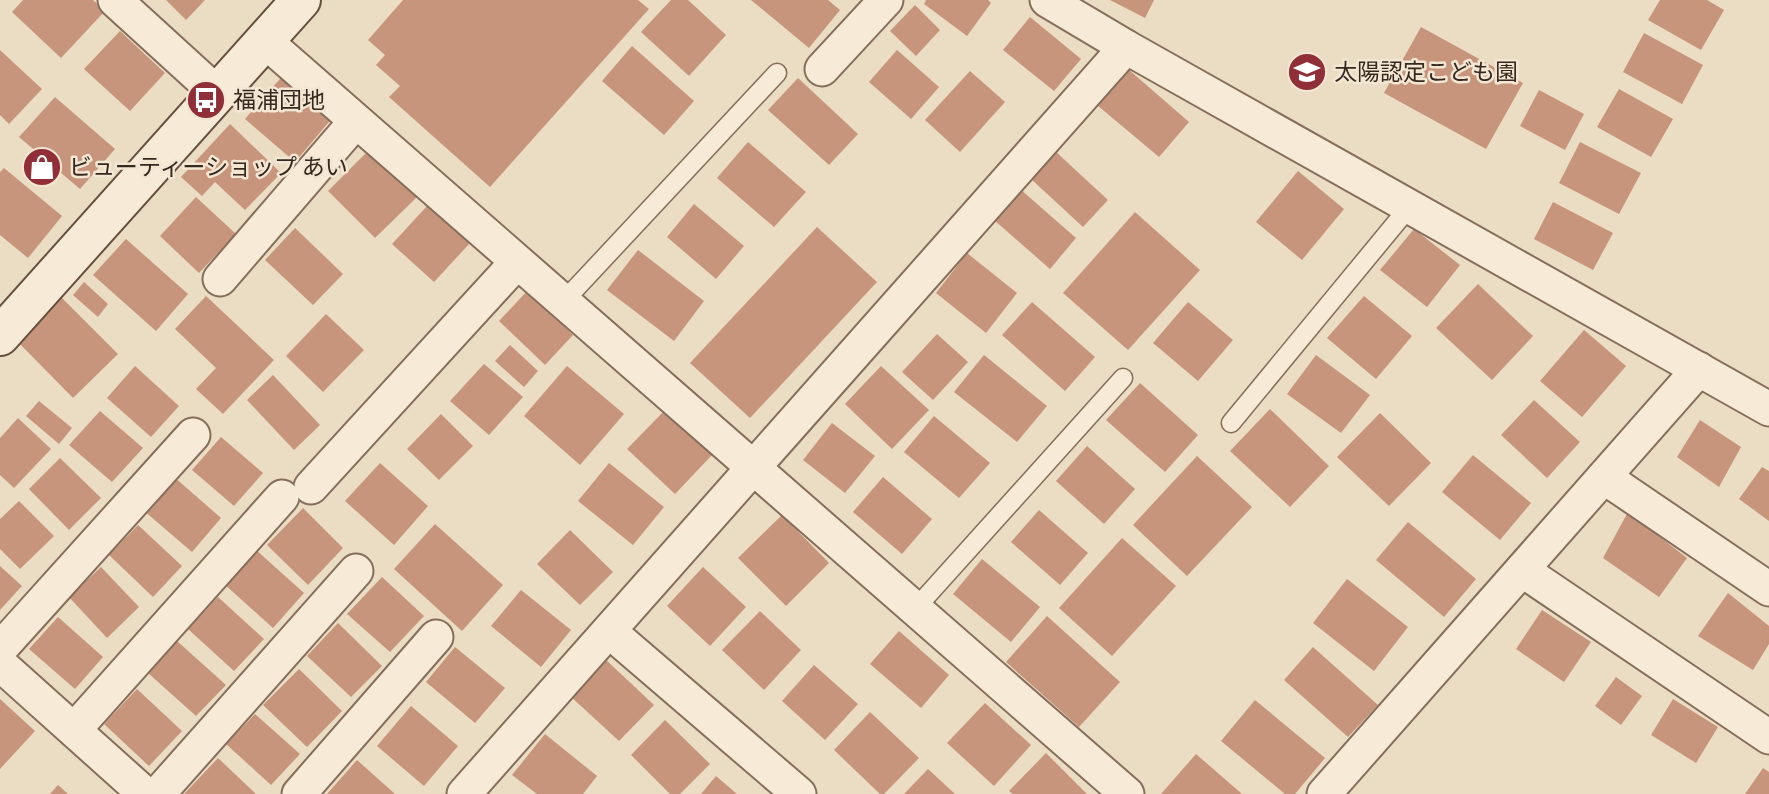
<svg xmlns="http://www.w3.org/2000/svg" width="1769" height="794" viewBox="0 0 1769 794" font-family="Bitter,'Noto Sans JP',serif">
<rect width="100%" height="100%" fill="#ebdcc4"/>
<g fill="#c7957c">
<polygon points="23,0 93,0 105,11 61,58 12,12"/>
<polygon points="166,0 205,0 186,20"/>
<polygon points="403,0 638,0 649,9 490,187 389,97 400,86 376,65 385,55 368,40"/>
<polygon points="671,0 688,0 726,35 689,76 641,32"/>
<polygon points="751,0 828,0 840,10 809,48"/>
<polygon points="926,0 988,0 991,3 967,36 924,4"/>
<polygon points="1110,0 1154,0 1145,18"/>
<polygon points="1660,0 1707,0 1724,10 1701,50 1648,20"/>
<polygon points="915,5 940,30 916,56 890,31"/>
<polygon points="1030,17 1081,59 1054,91 1003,50"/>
<polygon points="1421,27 1523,83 1486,149 1384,93"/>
<polygon points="120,31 165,73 130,111 84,69"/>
<polygon points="1644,33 1703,65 1682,104 1623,72"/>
<polygon points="632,46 694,101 664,135 602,81"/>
<polygon points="0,50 42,89 9,124 0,115"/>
<polygon points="897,50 939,87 911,119 869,82"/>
<polygon points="1128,69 1189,122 1159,157 1097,105"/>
<polygon points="970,71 1005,102 960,152 925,120"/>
<polygon points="285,73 334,116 295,162 245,119"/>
<polygon points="798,78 858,134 829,165 768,110"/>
<polygon points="1619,89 1673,119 1651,157 1597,127"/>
<polygon points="1539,90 1584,114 1565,150 1520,126"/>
<polygon points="55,97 115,149 80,189 19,137"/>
<polygon points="230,124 281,173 245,210 215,182 202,196 181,177"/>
<polygon points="748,142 806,192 774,227 717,178"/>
<polygon points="1580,142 1641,173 1619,214 1559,183"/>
<polygon points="370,149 418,196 375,238 328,191"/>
<polygon points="1055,151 1108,200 1083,227 1030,178"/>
<polygon points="4,168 62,216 28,258 0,235 0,172"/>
<polygon points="1298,171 1344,209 1302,260 1256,222"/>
<polygon points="1020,189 1076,238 1050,269 994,220"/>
<polygon points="196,197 236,234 199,273 160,236"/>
<polygon points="1553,202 1613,233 1593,270 1534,239"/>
<polygon points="694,204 744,246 716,279 667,237"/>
<polygon points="428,205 470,243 434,282 392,244"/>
<polygon points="1135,212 1200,270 1128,350 1063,293"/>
<polygon points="817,227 877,282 750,418 690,363"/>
<polygon points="295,228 343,274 313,305 265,260"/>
<polygon points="1414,229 1460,265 1427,307 1380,270"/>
<polygon points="126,239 188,294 156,331 93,275"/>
<polygon points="638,250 704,301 674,341 607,290"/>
<polygon points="967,253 1017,293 986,333 936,293"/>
<polygon points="84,282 108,304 98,317 73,295"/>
<polygon points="1478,284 1533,336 1492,380 1436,328"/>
<polygon points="528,290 573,335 545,365 499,321"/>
<polygon points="60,296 118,354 73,398 16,340"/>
<polygon points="206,296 274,360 223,414 196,389 216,368 175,329"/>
<polygon points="1364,296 1412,336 1376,379 1327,338"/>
<polygon points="1032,302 1095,357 1065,391 1002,335"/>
<polygon points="1188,302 1233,340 1198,381 1153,343"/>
<polygon points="326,314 364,350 323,392 286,356"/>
<polygon points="1584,330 1626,366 1582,417 1540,381"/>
<polygon points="937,334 968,362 933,400 902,372"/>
<polygon points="510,345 538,371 524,387 495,361"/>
<polygon points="984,355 1047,406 1017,442 954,392"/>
<polygon points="1316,355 1370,395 1341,433 1287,394"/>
<polygon points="484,364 523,397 489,435 450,401"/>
<polygon points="135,366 179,406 151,437 107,398"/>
<polygon points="567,366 624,414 580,465 524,416"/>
<polygon points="881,366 929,410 892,449 845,404"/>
<polygon points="273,375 320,425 294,450 247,400"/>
<polygon points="1140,383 1198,435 1165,472 1106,420"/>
<polygon points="1534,400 1580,442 1547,478 1501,435"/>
<polygon points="39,401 72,428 59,444 26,416"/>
<polygon points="666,409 713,454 675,494 627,449"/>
<polygon points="1270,409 1329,466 1290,507 1230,451"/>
<polygon points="100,411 143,448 112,482 69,445"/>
<polygon points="1380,413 1431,463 1389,506 1337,457"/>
<polygon points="441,414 473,446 439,480 407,449"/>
<polygon points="934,416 990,463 959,498 904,452"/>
<polygon points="18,418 51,449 14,488 0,475 0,438"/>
<polygon points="1700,420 1741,447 1719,487 1677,457"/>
<polygon points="832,423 875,456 845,493 803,460"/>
<polygon points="221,437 263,473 234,506 192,470"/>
<polygon points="1087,446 1135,489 1104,524 1056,481"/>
<polygon points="1473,455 1531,503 1500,540 1442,492"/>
<polygon points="1197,456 1252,507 1187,576 1133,525"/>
<polygon points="60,458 101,498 69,530 29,489"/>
<polygon points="380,463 428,506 394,545 345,501"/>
<polygon points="609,463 664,507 633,545 578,501"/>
<polygon points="1762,467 1769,471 1769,521 1739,499"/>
<polygon points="173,476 221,518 192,552 143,510"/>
<polygon points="883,477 932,519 902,554 853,512"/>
<polygon points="19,501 54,536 20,569 0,549 0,519"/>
<polygon points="303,508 343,548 308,585 267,545"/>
<polygon points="1039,510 1088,553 1060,585 1011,542"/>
<polygon points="1628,512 1687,558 1659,597 1603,558"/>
<polygon points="782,515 829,563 786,606 738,558"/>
<polygon points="1408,522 1476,579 1444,617 1376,560"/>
<polygon points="435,524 503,585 462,631 394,569"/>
<polygon points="138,525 182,566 153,597 109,555"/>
<polygon points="570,530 613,572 580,605 537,564"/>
<polygon points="1122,538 1176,586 1112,656 1059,608"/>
<polygon points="255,549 304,593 273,628 223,583"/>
<polygon points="982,559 1040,607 1011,642 953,594"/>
<polygon points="0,566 22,586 0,610"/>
<polygon points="101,567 139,607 107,638 69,597"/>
<polygon points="703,567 746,607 710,646 667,606"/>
<polygon points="382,577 424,616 390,652 347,614"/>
<polygon points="1347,579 1408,627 1374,671 1313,623"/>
<polygon points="521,590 571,630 541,667 491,626"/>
<polygon points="1728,593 1769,626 1769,644 1753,670 1698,636"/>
<polygon points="218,597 264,639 234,671 188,629"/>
<polygon points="1542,610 1591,642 1564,682 1516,649"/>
<polygon points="760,611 801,650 764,690 722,650"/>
<polygon points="1047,616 1120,682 1079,727 1006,662"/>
<polygon points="58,617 103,657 75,689 29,649"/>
<polygon points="338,623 382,666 351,697 307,656"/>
<polygon points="899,631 949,675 921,708 870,664"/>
<polygon points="177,641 226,685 196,716 148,673"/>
<polygon points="455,647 505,688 475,723 426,682"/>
<polygon points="1313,647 1378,705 1348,737 1284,680"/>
<polygon points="604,658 654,705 619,741 569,695"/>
<polygon points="814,665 858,704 825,740 782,701"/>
<polygon points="299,669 342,711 307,747 263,705"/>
<polygon points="1616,677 1642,696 1621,725 1595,706"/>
<polygon points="137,689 182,731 149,766 104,724"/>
<polygon points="0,699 35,731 0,769"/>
<polygon points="1673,699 1718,727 1696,763 1651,735"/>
<polygon points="1255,700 1325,758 1295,794 1285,794 1221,741"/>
<polygon points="985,703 1031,745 994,786 947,743"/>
<polygon points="411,706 458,746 424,786 377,746"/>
<polygon points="870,712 919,758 884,794 880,794 834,750"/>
<polygon points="255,714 300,754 271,785 226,744"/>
<polygon points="665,720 710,764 680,794 670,794 631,755"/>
<polygon points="545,734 597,776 583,794 537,794 512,775"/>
<polygon points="1046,753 1087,794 1013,794 1009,791"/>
<polygon points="1196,754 1242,794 1161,794"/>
<polygon points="218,758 256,794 184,794"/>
<polygon points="357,760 395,794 327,794"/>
<polygon points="1763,768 1769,772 1769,794 1745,794"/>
<polygon points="928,769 955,794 904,794"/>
<polygon points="716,776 737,794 701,794"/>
<polygon points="58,785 68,794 50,794"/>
</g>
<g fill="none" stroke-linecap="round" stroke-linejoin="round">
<g stroke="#856e5b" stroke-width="21">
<g id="lane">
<polyline points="563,302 777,73"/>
<polyline points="1231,423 1410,206"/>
<polyline points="915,609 1123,378"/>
</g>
</g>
<g stroke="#856e5b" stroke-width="37">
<g id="street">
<polyline points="115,0 218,94"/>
<polyline points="1047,0 1126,47 1769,409"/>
<polyline points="265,41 1127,794"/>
<polyline points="822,69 886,0"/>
<polyline points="220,279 356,121"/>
<polyline points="1604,477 1769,589"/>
<polyline points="311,487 517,262"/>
<polyline points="1522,570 1769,737"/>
<polyline points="609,631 799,794"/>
<polyline points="0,649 193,435"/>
<polyline points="0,664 145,794"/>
<polyline points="74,730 282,497"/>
<polyline points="158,794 356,571"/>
<polyline points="299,794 436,637"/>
<polyline points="464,794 1126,47"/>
<polyline points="1324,794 1699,369"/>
</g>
</g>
<g stroke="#674f3f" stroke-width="42">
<polyline id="secondary" points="0,336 301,0"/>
</g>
<use href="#lane" stroke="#f7ead7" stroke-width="18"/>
<use href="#street" stroke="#f7ead7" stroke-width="33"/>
<use href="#secondary" stroke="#f7ead7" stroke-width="38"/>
</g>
<defs>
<g id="school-disc" transform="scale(2.0125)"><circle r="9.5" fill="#902f38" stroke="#f3e7d3"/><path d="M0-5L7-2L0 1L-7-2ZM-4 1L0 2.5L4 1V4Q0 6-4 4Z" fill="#fff"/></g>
<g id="bus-disc" transform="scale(2.0125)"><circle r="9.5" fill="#902f38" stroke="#f3e7d3"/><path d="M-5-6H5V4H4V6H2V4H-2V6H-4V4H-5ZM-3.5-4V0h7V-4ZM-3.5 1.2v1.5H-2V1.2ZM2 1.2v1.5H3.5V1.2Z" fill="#fff"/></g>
<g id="shop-disc" transform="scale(2.0125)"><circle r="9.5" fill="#902f38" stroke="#f3e7d3"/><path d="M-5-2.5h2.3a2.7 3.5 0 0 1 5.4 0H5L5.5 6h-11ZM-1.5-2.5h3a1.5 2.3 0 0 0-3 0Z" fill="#fff"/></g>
</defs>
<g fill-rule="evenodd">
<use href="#school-disc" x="1307" y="72"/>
<use href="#bus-disc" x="206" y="100"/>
<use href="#shop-disc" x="42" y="167"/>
</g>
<g text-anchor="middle" stroke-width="5" stroke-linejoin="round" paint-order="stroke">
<g font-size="23" fill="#36281f" stroke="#f3e7d3" text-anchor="start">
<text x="1334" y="80">太陽認定こども園</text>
<text x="233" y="108">福浦団地</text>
<text x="69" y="175">ビューティーショップ あい</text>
</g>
</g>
</svg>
